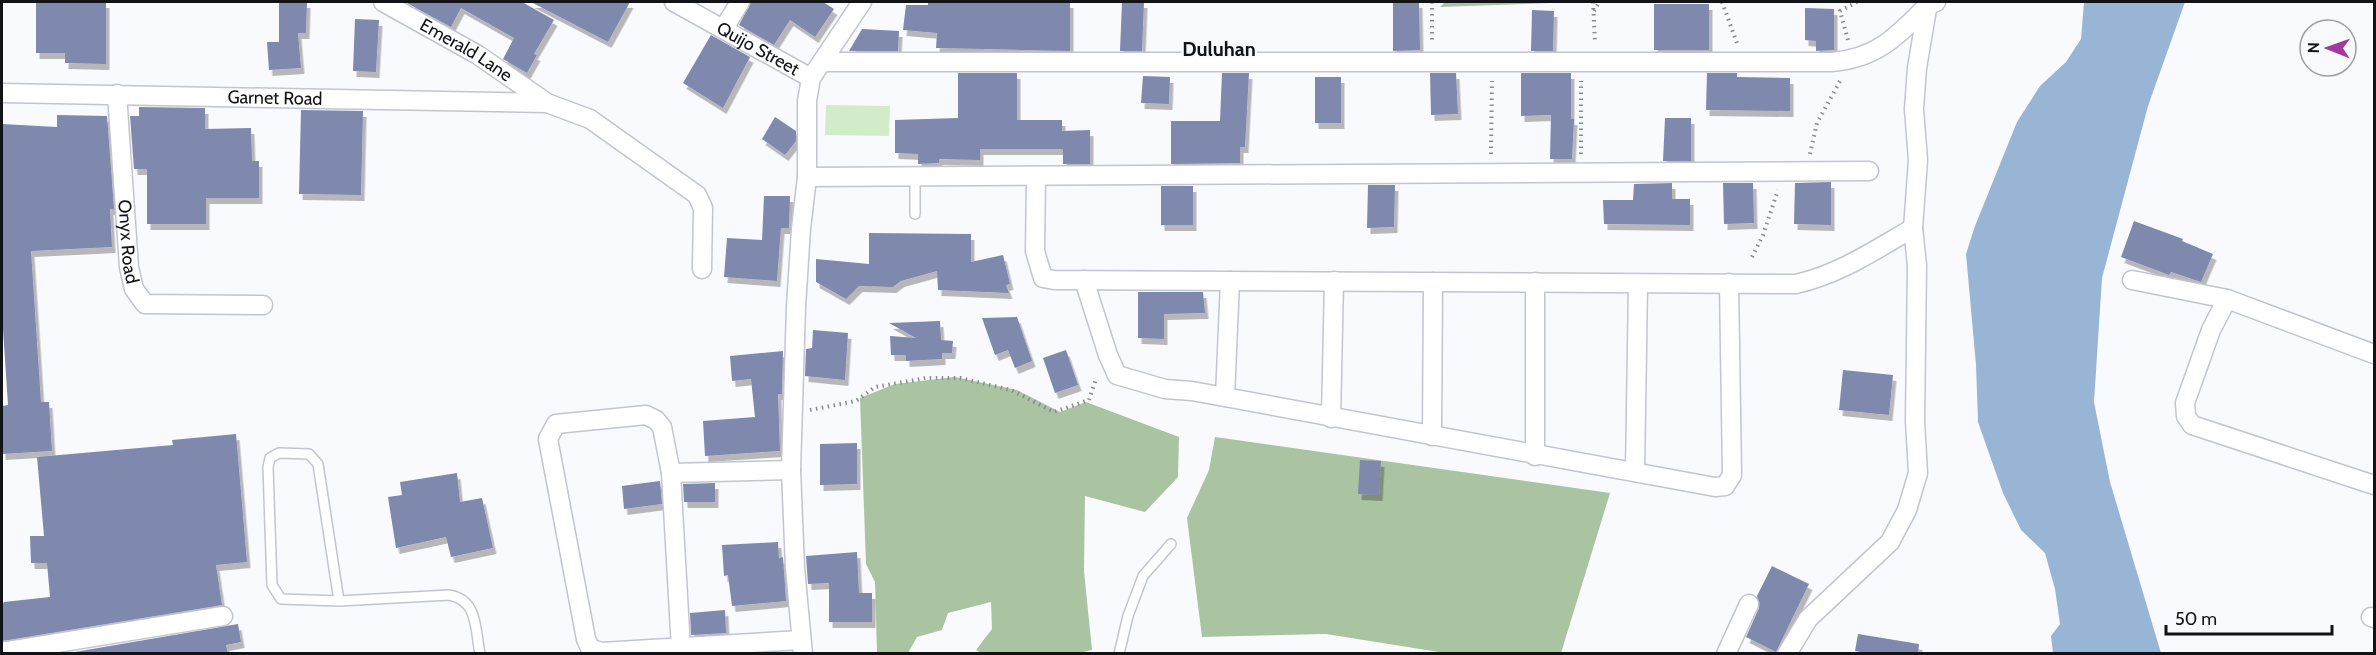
<svg xmlns="http://www.w3.org/2000/svg" width="2376" height="655" viewBox="0 0 2376 655" font-family="Cabin,sans-serif">
<defs>
<filter id="shadow"><feDropShadow dx="3.5" dy="6" stdDeviation="0" flood-color="#0004"/></filter>
</defs>
<rect width="100%" height="100%" fill="#f9fafe"/>
<polygon fill="#d2ecc9" points="826,105 890,106 889,136 825,135"/>
<g fill="#aac4a1">
<polygon points="1445,2 1578,2 1440,7"/>
<polygon points="955,377 1017,390 1060,412 1086,402 1179,437 1178,477 1145,512 1085,496 1084,571 1092,650 1074,654 981,653 976,650 992,629 991,602 948,613 942,630 917,637 908,653 877,653 875,582 866,564 860,398 895,384"/>
<polygon points="1215,437 1610,493 1561,653 1445,653 1326,634 1202,637 1187,518 1209,470"/>
</g>
<polygon fill="#99b5d6" points="2084,2 2185,2 2148,106 2102,278 2094,402 2110,482 2161,653 2053,653 2051,636 2060,624 2055,589 2045,553 2021,530 2003,493 1978,422 1976,365 1966,254 1975,226 2017,122 2040,86 2066,62 2081,39"/>
<g fill="#7f88ad" filter="url(#shadow)">
<polygon points="36,2 106,2 106,64 65,63 65,53 36,53"/>
<polygon points="279,2 307,2 306,33 298,33 301,68 269,70 267,42 279,42"/>
<polygon points="405,2 522,2 554,20 534,54 537,55 527,73 503,59 514,38 461,8 451,27"/>
<polygon points="531,2 630,2 608,42"/>
<polygon points="751,2 823,2 834,9 815,37 790,20 774,45 739,25"/>
<polygon points="928,2 1070,2 1070,51 936,48 937,33 903,30 906,5 928,5"/>
<polygon points="1122,2 1144,2 1142,51 1120,51"/>
<polygon points="1393,2 1419,2 1420,50 1393,51"/>
<rect x="1654" y="4" width="55" height="46"/>
<polygon points="1805,8 1834,9 1834,50 1816,51 1816,41 1805,40"/>
<polygon points="1532,10 1554,11 1553,51 1531,51"/>
<polygon points="355,19 379,20 376,72 353,71"/>
<polygon points="862,29 899,31 898,51 849,51"/>
<polygon points="711,35 750,57 723,108 683,83"/>
<polygon points="958,73 1017,73 1017,120 1062,120 1062,131 1090,130 1090,164 1063,164 1063,149 980,149 980,160 939,159 939,163 918,164 918,154 895,153 895,120 958,118"/>
<polygon points="1222,73 1249,73 1245,147 1240,147 1240,163 1171,164 1171,121 1220,121"/>
<polygon points="1430,73 1456,73 1458,114 1431,115"/>
<polygon points="1521,73 1571,73 1571,119 1574,119 1572,159 1550,159 1551,115 1521,116"/>
<polygon points="1707,73 1737,73 1737,77 1790,78 1790,111 1706,110"/>
<polygon points="1143,76 1170,77 1169,104 1141,103"/>
<rect x="1315" y="77" width="26" height="46"/>
<polygon points="139,107 205,108 205,129 251,128 252,161 259,161 259,198 206,198 206,224 147,224 147,169 134,169 130,116 139,116"/>
<polygon points="301,110 363,111 361,195 299,194"/>
<polygon points="57,115 107,116 114,209 110,209 112,247 31,251 41,402 49,402 52,451 2,454 2,406 8,405 2,314 2,124 57,127"/>
<polygon points="775,117 796,131 796,141 785,155 762,139"/>
<polygon points="1665,118 1691,118 1691,161 1663,161"/>
<polygon points="1831,182 1831,225 1794,224 1795,183"/>
<polygon points="1672,183 1672,199 1690,199 1690,225 1604,224 1603,200 1633,200 1634,184"/>
<polygon points="1723,183 1753,183 1754,223 1724,224"/>
<polygon points="1368,185 1395,185 1394,227 1367,228"/>
<rect x="1161" y="186" width="32" height="39"/>
<polygon points="764,196 790,196 789,228 781,228 777,281 724,277 727,238 762,240"/>
<polygon points="2134,221 2183,239 2182,241 2213,254 2201,282 2171,272 2169,275 2121,257"/>
<polygon points="869,233 971,234 971,262 1003,255 1010,284 1006,285 1009,293 938,290 937,271 901,281 893,287 859,286 846,299 816,282 816,259 869,264"/>
<polygon points="1138,292 1203,292 1205,313 1164,314 1164,339 1138,338"/>
<polygon points="1017,317 1032,361 1015,368 1008,350 995,355 982,318"/>
<polygon points="940,321 941,340 953,341 952,353 942,353 942,359 906,361 906,355 891,355 890,336 916,338 889,323"/>
<polygon points="813,330 848,333 845,380 805,376 806,349 812,348"/>
<polygon points="1066,350 1078,385 1055,393 1043,358"/>
<polygon points="783,351 782,394 778,394 780,451 705,456 703,421 755,417 751,379 732,381 730,356"/>
<polygon points="1843,370 1893,375 1889,415 1839,410"/>
<polygon points="236,434 247,562 216,565 222,605 2,641 2,605 4,602 50,597 47,563 31,563 30,536 44,536 37,457 173,445 172,440"/>
<polygon points="857,443 857,484 820,485 820,444"/>
<polygon points="1360,460 1381,461 1379,495 1358,494"/>
<polygon points="457,473 460,502 482,498 493,548 451,557 446,537 396,548 388,497 402,495 400,482"/>
<polygon points="660,481 662,504 624,509 622,486"/>
<polygon points="715,483 715,502 684,502 683,484"/>
<polygon points="778,542 779,558 783,557 786,601 732,606 728,575 724,576 722,545"/>
<polygon points="857,552 859,593 872,593 872,622 829,622 829,583 808,584 806,556"/>
<polygon points="1772,566 1809,584 1776,652 1746,637 1759,608 1757,596"/>
<polygon points="725,610 726,633 691,635 690,613"/>
<polygon points="238,624 241,642 226,645 228,654 63,654"/>
<polygon points="1858,634 1919,644 1918,654 1873,654 1855,651"/>
</g>
<g fill="none" stroke-linecap="round" stroke-linejoin="round">
<g stroke="#c2c5cf" stroke-width="12">
<g id="service">
<polyline points="915,214 915,176"/>
<path d="M339,601L318,464L309,454L279,453L270,458L268,467L272,585L281,599L339,601L449,595C478,600 475,628 480,654"/>
<polyline points="1119,654 1128,616 1143,576 1171,544"/>
</g>
</g>
<g stroke="#c2c5cf" stroke-width="21">
<g id="minor">
<path id="s1" d="M383,2L478,55L547,103L590,119L697,195L703,208L702,269"/>
<path id="s2" d="M674,2L811,78"/>
<polyline points="724,28 740,2"/>
<path d="M822,62H1832C1878,58 1897,36 1928,5L1936,2"/>
<path id="s3" d="M2,93L547,103"/>
<path id="s4" d="M117,94L129,267L134,289L145,304L263,305"/>
<path d="M1036,176L1035,251L1043,278L1054,280L1796,284C1840,274 1875,250 1913,228"/>
<polyline points="807,177 1869,171"/>
<polyline points="1084,280 1108,355 1117,375 1165,389 1192,391 1715,487 1725,486 1732,475 1729,283"/>
<polyline points="2132,280 2227,299"/>
<polyline points="2374,354 2227,299 2211,330 2185,403 2186,416 2192,425 2374,485"/>
<polyline points="1225,397 1230,281"/>
<polyline points="1331,418 1334,281"/>
<polyline points="1432,436 1433,282"/>
<polyline points="1535,456 1535,282"/>
<polyline points="1635,472 1638,285"/>
<polyline points="671,473 791,470"/>
<polyline points="2371,617 2374,618"/>
<polyline points="681,649 671,473 662,427 656,420 646,415 556,424 548,439 586,639 590,648 601,652 801,640"/>
<polyline points="2,652 223,616"/>
<polyline points="803,654 795,568 791,470 796,307 801,229 807,177 807,101 811,78 862,2"/>
<polyline points="1726,654 1749,604"/>
<polyline points="1787,654 1808,619 1890,542 1907,510 1918,473 1915,421 1917,265 1913,228 1918,160 1914,109 1917,68 1928,3"/>
</g>
</g>
<g stroke="#898a8e" stroke-width="4" stroke-dasharray="1.5 4.5" stroke-linecap="butt">
<polyline points="1432,2 1432,43"/>
<polyline points="1593,2 1595,43"/>
<polyline points="1722,2 1737,43"/>
<polyline points="1594,11 1599,2"/>
<polyline points="1848,40 1840,11 1857,2"/>
<polyline points="1491,154 1492,81"/>
<polyline points="1581,154 1581,81"/>
<polyline points="1810,154 1817,123 1840,81"/>
<polyline points="1752,257 1763,235 1778,190"/>
<polyline points="810,410 856,401 875,387 926,378 960,378 1011,390 1054,412 1089,400 1096,379"/>
</g>
<use href="#service" stroke="#fff" stroke-width="9"/>
<use href="#minor" stroke="#fff" stroke-width="18"/>
</g>
<g text-anchor="middle" stroke-width="4.5" stroke-linejoin="round" paint-order="stroke">
<g font-size="18" fill="#121316" stroke="#f9fafe">
<text dy="6" stroke="none"><textPath href="#s2" startOffset="96">Quijo Street</textPath></text>
<text dy="6" stroke="none"><textPath href="#s1" startOffset="96">Emerald Lane</textPath></text>
<text dy="6" stroke="none"><textPath href="#s3" startOffset="273">Garnet Road</textPath></text>
<text dy="6" stroke="none"><textPath href="#s4" startOffset="148">Onyx Road</textPath></text>
</g>
<g font-size="20" font-weight="bold" fill="#121316" stroke="#f9fafe">
<text x="1219" y="56">Duluhan</text>
</g>
</g>
<rect width="2376" height="655" fill="none" stroke="#121316" stroke-width="6"/>
<g transform="translate(2328 48) rotate(271)"><circle r="28" fill="#f9fafe" stroke="#9d9ea1" stroke-width="1.5"/>
<path d="M0-4.5L10 22L0 15L-10 22Z" fill="#a23a9d"/>
<text y="-9" font-size="16" font-weight="bold" text-anchor="middle" fill="#121316">N</text>
</g>
<path d="M2166 625v9h166v-9" fill="none" stroke="#121316" stroke-width="3"/>
<text x="2175" y="625" font-size="18" fill="#121316" stroke="#f9fafe" stroke-width="4.5" paint-order="stroke">50 m</text>
</svg>
